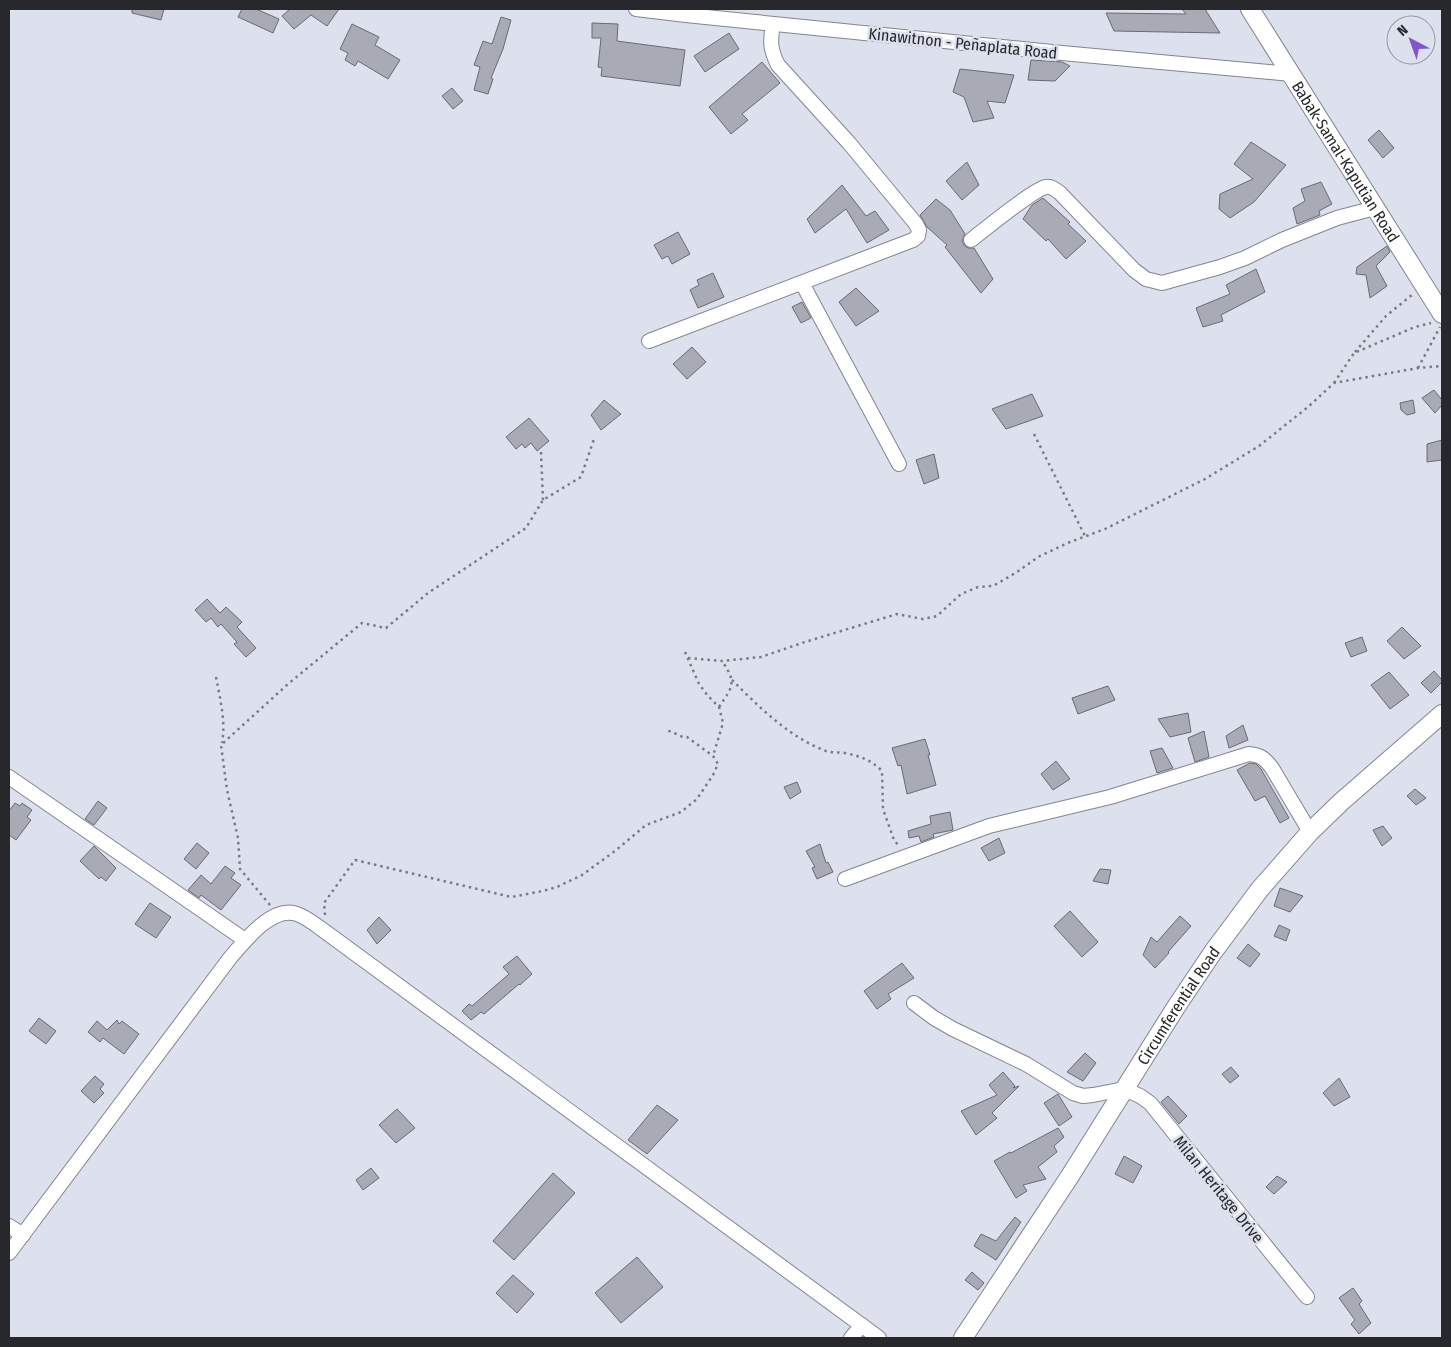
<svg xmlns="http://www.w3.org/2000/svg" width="1451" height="1347" viewBox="0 0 1451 1347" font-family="'Fira Sans Condensed',sans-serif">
<rect width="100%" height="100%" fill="#dde1ed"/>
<g fill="#a8abb6" stroke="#686b75">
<polygon points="132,9 164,9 161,20 132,13"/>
<polygon points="242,9 256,9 279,19 273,33 238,17"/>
<polygon points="290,9 339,9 327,26 311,15 294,29 282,16"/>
<polygon points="1182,9 1205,9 1220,33 1114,31 1106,13 1186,14"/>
<polygon points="501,17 511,20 503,49 491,78 493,79 488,94 474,90 480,67 474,65 483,41 492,44"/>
<polygon points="592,23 618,24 617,41 685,50 680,86 601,76 602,68 598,67 601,38 592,38"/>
<polygon points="352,24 379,37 375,45 400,60 388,79 358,61 355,66 345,60 348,53 340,49"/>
<polygon points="729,33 739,49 705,72 694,56"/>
<polygon points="1031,60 1062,62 1070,66 1055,81 1028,80"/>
<polygon points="762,62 780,83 742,114 748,120 731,134 709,107"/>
<polygon points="960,69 1014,75 1005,103 987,101 994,118 973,122 964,97 953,92"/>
<polygon points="452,88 463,101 453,109 442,96"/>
<polygon points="1379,130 1394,148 1383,158 1368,140"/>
<polygon points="1251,142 1286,165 1254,202 1230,218 1219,209 1220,194 1253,179 1234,164"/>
<polygon points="967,162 979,185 962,200 946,181"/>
<polygon points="1321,182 1332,204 1319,211 1320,215 1297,224 1293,208 1305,201 1301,189"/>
<polygon points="842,185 866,216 875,211 889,230 867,243 846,209 815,233 807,219"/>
<polygon points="1043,198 1070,222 1068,224 1086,241 1066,259 1048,239 1046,241 1023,219 1032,205"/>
<polygon points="936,199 950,210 965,234 962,241 964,245 968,248 974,248 993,279 981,293 945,247 947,245 927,227 920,215"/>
<polygon points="678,232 690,254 672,264 668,256 662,259 654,245"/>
<polygon points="1387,246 1390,252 1376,266 1387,286 1370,298 1366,275 1356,274 1357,267"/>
<polygon points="1256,269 1265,292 1221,315 1223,321 1203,327 1196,308 1230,294 1226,285"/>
<polygon points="713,273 724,297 698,308 690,290 699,285 697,280"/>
<polygon points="856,288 879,311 856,326 839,302"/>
<polygon points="802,302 811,318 801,323 792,307"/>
<polygon points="692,347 706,362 687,379 673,364"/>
<polygon points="1434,390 1442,400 1442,405 1435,413 1422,398"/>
<polygon points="1032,394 1043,416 1006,429 992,409"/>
<polygon points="604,400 621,414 601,430 591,415"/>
<polygon points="1413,400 1415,413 1407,415 1401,410 1400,403"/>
<polygon points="529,418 549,441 537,451 531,443 525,448 522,444 516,449 506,437"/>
<polygon points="1442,440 1442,460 1427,462 1427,444"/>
<polygon points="934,454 939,478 924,484 916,460"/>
<polygon points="207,599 220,613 226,607 242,622 237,627 256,648 246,657 234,644 237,642 221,624 218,627 211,618 206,622 195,610"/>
<polygon points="1402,627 1421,646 1404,659 1387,641"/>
<polygon points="1362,637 1367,651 1351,657 1345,643"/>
<polygon points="1434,671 1442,680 1442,682 1431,693 1421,683"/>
<polygon points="1389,672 1409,695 1390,709 1371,685"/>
<polygon points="1108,686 1115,700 1078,714 1072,698"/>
<polygon points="1188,713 1191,732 1170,737 1158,719"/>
<polygon points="1243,725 1248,740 1229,748 1226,736"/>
<polygon points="1204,731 1209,757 1195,762 1188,738"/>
<polygon points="925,739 930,755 928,755 936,785 907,794 901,765 898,766 892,748"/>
<polygon points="1162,748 1173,768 1157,773 1150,751"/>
<polygon points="1056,761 1070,779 1053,790 1041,774"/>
<polygon points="1250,763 1256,764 1261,769 1289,818 1280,823 1265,796 1255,801 1237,770"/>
<polygon points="797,782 801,792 790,799 784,787"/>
<polygon points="1415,789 1426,798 1416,805 1407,796"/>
<polygon points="98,801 107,808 94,825 85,819"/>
<polygon points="15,803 20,806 22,803 32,810 27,817 31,820 16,840 9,835 9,811"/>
<polygon points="950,812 953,830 933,834 934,837 921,842 919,836 909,838 908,831 931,824 930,816"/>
<polygon points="1383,826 1392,838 1382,846 1373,830"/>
<polygon points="999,838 1005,853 989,861 981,848"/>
<polygon points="197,843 209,853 196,869 184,859"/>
<polygon points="820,844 826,863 828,862 833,872 817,879 812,868 815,867 806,851"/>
<polygon points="94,846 116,868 106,881 101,877 99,879 80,861"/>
<polygon points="225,866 235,873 231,878 241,885 221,910 201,895 199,898 188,890 201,875 211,884"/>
<polygon points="1100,869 1111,870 1108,884 1093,881"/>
<polygon points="1280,888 1303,896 1290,912 1274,906"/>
<polygon points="150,903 171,917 156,938 135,924"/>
<polygon points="1070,911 1098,942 1082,957 1054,926"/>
<polygon points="1180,916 1191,926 1168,952 1169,953 1155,968 1143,955 1151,937 1157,942"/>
<polygon points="379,917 391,930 377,944 367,930"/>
<polygon points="1279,925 1290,930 1286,941 1274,936"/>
<polygon points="1248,944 1260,954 1250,967 1237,958"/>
<polygon points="517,956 532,974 520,985 519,984 484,1014 481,1012 471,1020 462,1011 469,1004 472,1006 509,974 503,967"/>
<polygon points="902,963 914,978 888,994 891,999 877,1009 864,991"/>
<polygon points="39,1018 56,1031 46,1044 29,1031"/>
<polygon points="117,1020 119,1024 122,1021 139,1034 124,1054 103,1038 100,1042 88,1032 97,1021 107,1030"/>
<polygon points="1085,1053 1096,1063 1083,1081 1067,1072"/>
<polygon points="1231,1067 1239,1076 1230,1083 1222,1074"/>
<polygon points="1003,1072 1015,1086 1013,1088 1019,1086 992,1113 997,1118 976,1135 961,1111 997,1095 989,1085"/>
<polygon points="95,1076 104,1084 100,1089 104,1093 94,1103 81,1091"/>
<polygon points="1339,1078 1350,1097 1334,1106 1323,1093"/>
<polygon points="1058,1094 1072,1117 1059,1126 1044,1103"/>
<polygon points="1168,1096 1187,1116 1179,1124 1161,1102"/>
<polygon points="657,1105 678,1120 647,1154 628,1140"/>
<polygon points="397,1109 415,1128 396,1143 379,1125"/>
<polygon points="1058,1128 1064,1137 1054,1146 1057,1152 1038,1167 1046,1179 1023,1185 1027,1191 1016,1198 994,1161 1010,1152 1011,1153"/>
<polygon points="1124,1156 1142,1166 1133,1183 1115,1174"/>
<polygon points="371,1168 379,1178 363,1190 356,1180"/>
<polygon points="553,1173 575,1193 514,1260 493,1241"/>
<polygon points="1277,1176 1287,1182 1274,1194 1266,1187"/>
<polygon points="1015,1217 1021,1222 996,1260 974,1246 981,1234 996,1241"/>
<polygon points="637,1257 663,1287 621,1323 595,1293"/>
<polygon points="972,1272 984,1283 978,1290 965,1280"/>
<polygon points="513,1275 534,1294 517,1313 496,1293"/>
<polygon points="1353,1288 1362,1301 1359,1304 1371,1323 1359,1334 1351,1324 1355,1320 1339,1298"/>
</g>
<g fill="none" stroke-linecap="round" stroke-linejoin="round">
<g stroke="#81858f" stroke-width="16">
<g id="minor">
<polyline points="636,9 686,15 1062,53 1291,74"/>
<path d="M971,240C984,230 1034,189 1046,187C1051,186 1056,190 1060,193L1134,270L1146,279L1162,283L1220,267L1245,258L1282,240L1337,218L1375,208"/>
<polyline points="802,283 899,464"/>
<path d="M649,341L913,240L918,236L919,230L916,224L849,143L778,65C770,49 770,42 773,24"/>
<polyline points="9,777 245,940"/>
<path d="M845,879L989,826L1110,797L1249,754C1261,755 1265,759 1272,768L1310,832"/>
<polyline points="914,1003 934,1018 953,1029 1026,1064 1073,1093 1083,1096 1093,1095 1124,1089 1140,1096 1150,1103 1307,1297"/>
<polyline points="9,1226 23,1235"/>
<path d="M9,1253L230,958C244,942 272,905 297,914C308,918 317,926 327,933L879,1338"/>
<polyline points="851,1338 862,1325"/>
</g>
</g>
<g stroke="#81858f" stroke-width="20">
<g id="major">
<path id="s1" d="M1250,9L1442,314"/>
<path id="s2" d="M963,1338L1070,1176L1176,1007L1213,952L1260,889L1310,832L1341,802L1442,714"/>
</g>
</g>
<g stroke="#7a7c84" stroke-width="2.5" stroke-dasharray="2.5 4" stroke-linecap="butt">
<polyline points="1355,352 1386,316 1413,294"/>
<polyline points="1418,368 1440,327"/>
<polyline points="1334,383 1354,353 1415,327 1431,323"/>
<polyline points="1034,434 1085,536"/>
<polyline points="541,452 543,500"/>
<polyline points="685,652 699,684 708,696 719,707 723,723 713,756"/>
<polyline points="688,658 722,661 761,657 805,642 897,614 923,619 937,616 961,594 978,587 993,586 1017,572 1038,557 1070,542 1105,529 1205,479 1259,446 1308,407 1334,383 1418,368 1442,366"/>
<path d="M216,677C220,699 226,721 222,743"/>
<path d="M732,680C758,706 790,738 826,751C832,753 838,752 845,753C860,756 871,760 882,771L883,809L894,840L899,846"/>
<path d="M719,707C733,686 737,683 722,661"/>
<polyline points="270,905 240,869 238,838 227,790 221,745 288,684 362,623 386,628 428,593 526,528 543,500 581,477 594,439"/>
<polyline points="325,915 324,903 355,860 511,897 543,891 557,887 582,875 615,851 646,825 681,812 697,799 713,775 718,764 713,756 687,737 683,737 667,730"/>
</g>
<use href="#minor" stroke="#fff" stroke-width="14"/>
<use href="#major" stroke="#fff" stroke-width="18"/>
</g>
<g text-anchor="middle" stroke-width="5" stroke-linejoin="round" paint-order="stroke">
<g font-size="16" fill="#27282c" stroke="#dde1ed">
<text transform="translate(963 43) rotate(6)" y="6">Kinawitnon - Peñaplata Road</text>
<text dy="6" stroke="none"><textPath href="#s1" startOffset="180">Babak-Samal-Kaputian Road</textPath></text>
<text dy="6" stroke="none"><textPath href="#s2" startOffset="396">Circumferential Road</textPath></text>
<text transform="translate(1219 1189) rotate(51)" y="6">Milan Heritage Drive</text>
</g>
</g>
<rect width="1451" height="1347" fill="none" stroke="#27282c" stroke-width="20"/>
<g transform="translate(1411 40) rotate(319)"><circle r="24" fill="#dde1ed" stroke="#9497a0"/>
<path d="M0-4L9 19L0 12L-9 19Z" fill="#7f56d0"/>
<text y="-8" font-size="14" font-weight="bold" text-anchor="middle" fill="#27282c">N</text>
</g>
</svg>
